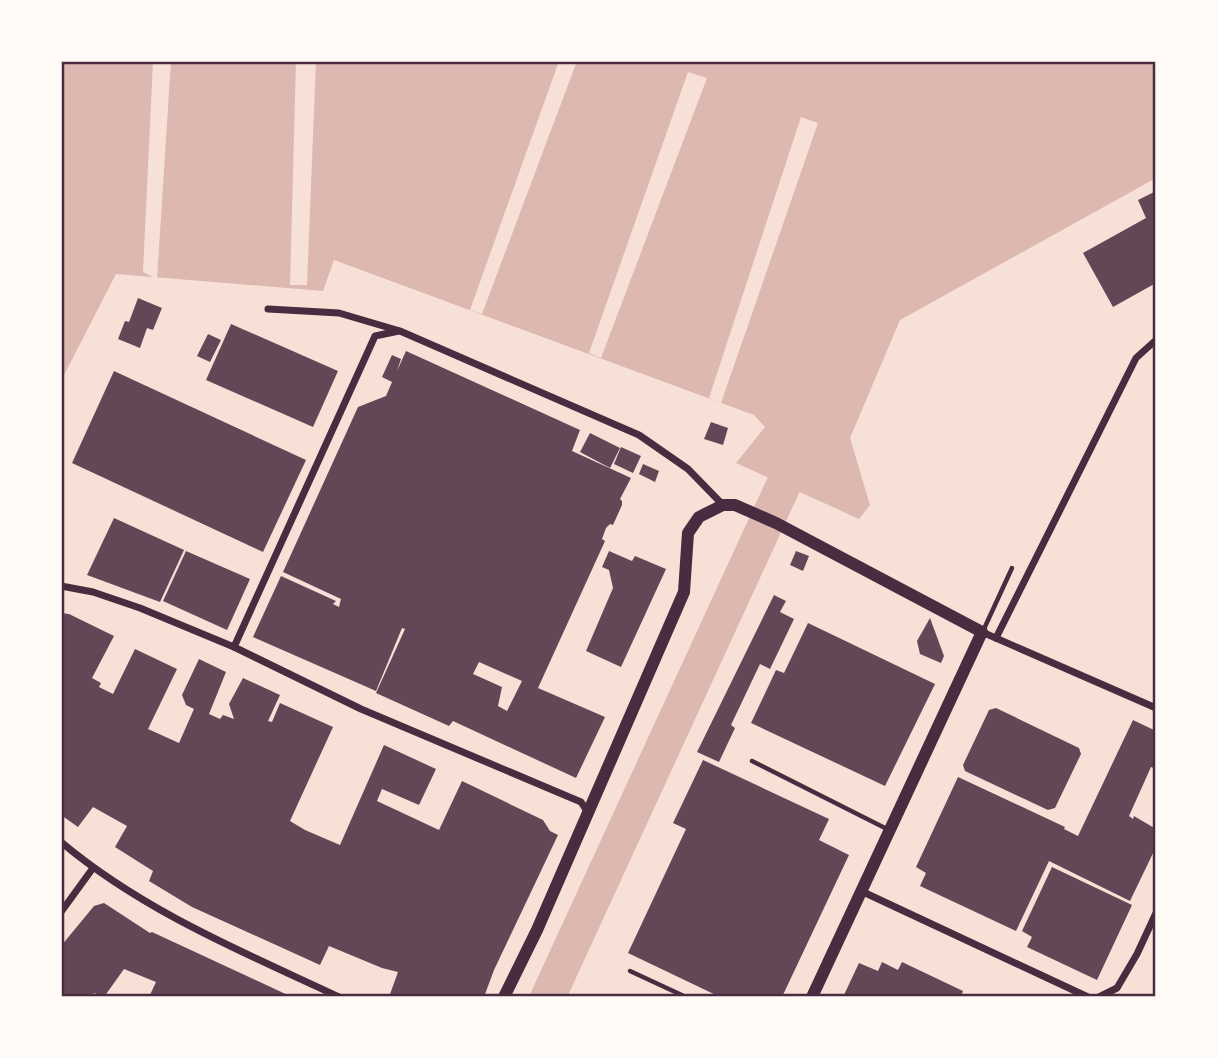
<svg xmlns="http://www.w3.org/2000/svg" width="1217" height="1058" viewBox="0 0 1217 1058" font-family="Mulish,sans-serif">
<rect width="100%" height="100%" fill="#f7e1d7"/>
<polygon fill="#dcb8b0" points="61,61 1156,61 1156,178 900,320 850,438 870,505 859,519 736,463 765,427 754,415 334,260 323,291 116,274 61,381"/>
<g fill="#f7e1d7">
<polygon points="153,61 171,61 157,279 143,272"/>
<polygon points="296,61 316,61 307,285 290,285"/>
<polygon points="559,61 577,61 482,314 470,310"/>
<polygon points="688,72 707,78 601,358 589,353"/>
<polygon points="801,117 818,123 721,403 709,398"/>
</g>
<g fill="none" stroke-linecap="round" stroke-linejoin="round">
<polyline stroke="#dcb8b0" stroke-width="35" points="548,997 784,484"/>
</g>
<g fill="#644757" fill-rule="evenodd">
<polygon points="1156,191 1156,283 1113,307 1083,253 1146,218 1138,200"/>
<polygon points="138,298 162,308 153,330 147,328 140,348 118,339 125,321 129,322"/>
<polygon points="231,324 338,371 313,427 206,380"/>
<polygon points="208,334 221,340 210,362 197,356"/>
<path d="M406,351L580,430L572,451L631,478L620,499L622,501V505L613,525L610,524L606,528L602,539L605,541L538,688L605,717L576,778L453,721L449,726L376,693L405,629L402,628L376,691L253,637L281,576L336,601L333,604L339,607L341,599L283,572L358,407L386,396L392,382L382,377L392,355L401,359L397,371ZM479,662L522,681L507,711L498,706L502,687L473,674Z"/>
<polygon points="114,371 306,460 263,552 72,463"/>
<polygon points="711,422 728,428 723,445 704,439"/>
<polygon points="590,433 620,448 610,468 580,452"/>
<polygon points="621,447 641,456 633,473 614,464"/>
<polygon points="643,464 659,471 655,482 639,474"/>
<polygon points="114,518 184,550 160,602 87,575"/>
<polygon points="186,551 250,579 227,630 163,601"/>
<polygon points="609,551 632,561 635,556 666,569 621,667 586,651 613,588 609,570 602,567"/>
<polygon points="796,551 809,556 803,571 790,565"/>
<polygon points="774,595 786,601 780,612 794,619 770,669 760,664 731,725 735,728 719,762 697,752"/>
<polygon points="61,613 69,614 114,636 92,678 101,683 99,687 113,694 135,649 177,669 148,729 179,743 194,709 186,705 182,695 199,659 226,672 209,714 220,719 223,715 234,719 229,704 243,678 280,695 268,721 272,722 280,703 333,727 290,821 305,830 340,845 384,745 436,769 419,805 382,789 377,801 439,830 462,781 543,820 550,831 558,835 494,970 484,997 389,997 398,972 382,968 329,946 320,965 192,907 149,881 153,871 115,847 127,826 93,807 78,827 61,815"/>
<polygon points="930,618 944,656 941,663 920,654 917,641"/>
<polygon points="808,623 935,684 885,786 751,723 776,670 784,673"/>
<polygon points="996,708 1079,748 1081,754 1055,808 1048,810 965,771 963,765 989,710"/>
<polygon points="1133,720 1156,731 1156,769 1151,767 1129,816 1133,819 1134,816 1156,829 1156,847 1130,901 1049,861 1016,931 920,886 926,873 916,867 958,777 1065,827 1064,829 1078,836"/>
<polygon points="703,760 829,819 819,840 849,855 782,997 720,997 628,953 686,829 673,823"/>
<polygon points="1052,867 1132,905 1097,980 1027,947 1032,937 1022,931"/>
<polygon points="104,903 150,933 152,932 292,997 149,997 156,982 124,969 104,997 94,993 91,997 61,997 61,946 94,906"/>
<polygon points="882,962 898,970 902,962 963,991 961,997 843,997 859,963 878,971"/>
</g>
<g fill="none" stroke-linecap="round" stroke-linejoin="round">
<g stroke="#4a2c40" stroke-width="4.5">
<polyline points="983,631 1012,568"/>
<polyline points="752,761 889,830"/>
<polyline points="630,971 686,997"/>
</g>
<g stroke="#4a2c40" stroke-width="7">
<polyline points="268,309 339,313 400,331 639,435 688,469 723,505"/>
<polyline points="61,586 93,592 140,608 234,647 361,709 581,802 587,811"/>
<polyline points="982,632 1156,708"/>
<polyline points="996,638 1136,358 1156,340"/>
<polyline points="234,647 375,336 399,331"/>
<path d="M61,842C143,911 243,952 339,997"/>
<polyline points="861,891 1088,997"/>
<polyline points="61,912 93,868"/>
<polyline points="1099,997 1117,988 1137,954 1156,913"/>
</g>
<polyline stroke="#4a2c40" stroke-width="12" points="504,997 537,930 684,592 688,533 699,517 723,505 735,505 776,523 982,632 812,997"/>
</g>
<rect width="1217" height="1058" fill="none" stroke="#fffaf5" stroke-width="126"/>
<rect x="63" y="63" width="1091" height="932" fill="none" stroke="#4a2c40" stroke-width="2.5"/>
</svg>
